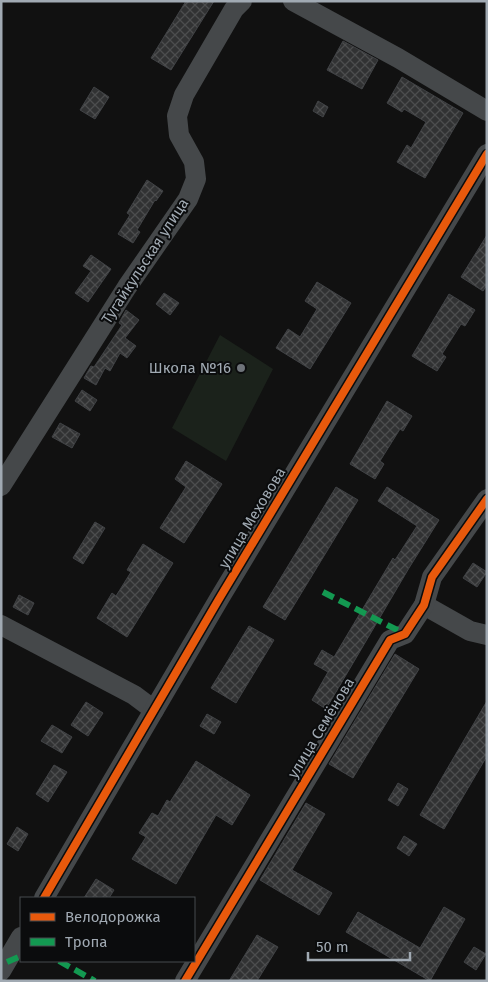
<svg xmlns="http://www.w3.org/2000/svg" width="488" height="982" viewBox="0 0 488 982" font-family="'Fira Sans',sans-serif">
<defs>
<pattern id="building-cross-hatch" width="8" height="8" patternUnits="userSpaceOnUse" patternTransform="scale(1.25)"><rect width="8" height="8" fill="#313233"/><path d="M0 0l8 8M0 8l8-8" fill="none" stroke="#4c4d4e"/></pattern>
</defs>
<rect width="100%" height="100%" fill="#111"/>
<polygon fill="#1b221b" points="220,335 273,369 226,461 172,428"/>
<g fill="url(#building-cross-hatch)" stroke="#404245">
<polygon points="186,1 214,1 171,70 151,58"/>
<polygon points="343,41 378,60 362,89 327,70"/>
<polygon points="402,77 463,113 425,178 397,162 407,145 411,148 426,122 404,109 402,112 387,103"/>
<polygon points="94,87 109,97 95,119 80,110"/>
<polygon points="318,101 328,107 323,117 313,111"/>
<polygon points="147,180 163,191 156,201 155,200 137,230 140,232 133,243 118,234 130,215 127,213"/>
<polygon points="487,235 487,285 483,291 461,277"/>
<polygon points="91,255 111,269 88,302 75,293 91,271 83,266"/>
<polygon points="317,282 351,303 310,369 276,348 288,329 300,337 317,309 305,301"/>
<polygon points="164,293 179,303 170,315 156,304"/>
<polygon points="449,294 475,310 465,326 461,324 442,354 446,357 437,371 412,356"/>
<polygon points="126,310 139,320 125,338 136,346 127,358 120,353 110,371 105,368 96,385 84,378 91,366 94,367 122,325 119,323"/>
<polygon points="82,390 97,400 90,411 75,401"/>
<polygon points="387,401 412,416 403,431 400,429 380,461 384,464 375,479 350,464"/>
<polygon points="60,423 80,434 72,448 52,437"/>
<polygon points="186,461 222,484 184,543 160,528 186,487 175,479"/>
<polygon points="336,487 358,500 285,620 263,607"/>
<polygon points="387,487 439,520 409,568 326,709 312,700 328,672 314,664 322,650 334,657 393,558 395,560 417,526 378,501"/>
<polygon points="95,522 105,528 83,564 73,558"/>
<polygon points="143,544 173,563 127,637 97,618 112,593 116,596 131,572 127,570"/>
<polygon points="473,563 487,572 477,587 463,578"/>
<polygon points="19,595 34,603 28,615 13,607"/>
<polygon points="249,626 274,640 236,703 211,688"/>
<polygon points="395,654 419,669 353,778 329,764"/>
<polygon points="487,701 487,756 444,829 420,815"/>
<polygon points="86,702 103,713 88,736 71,725"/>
<polygon points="207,714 221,722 214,734 200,726"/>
<polygon points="52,725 72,737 62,753 41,741"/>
<polygon points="196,761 250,795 232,825 216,815 176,884 132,859 146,837 139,833 152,813 158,816 167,800 170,802"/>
<polygon points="54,765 67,772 48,802 36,794"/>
<polygon points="398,783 408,789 398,806 388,800"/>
<polygon points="306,803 325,814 292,870 332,893 319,915 260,880"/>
<polygon points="17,827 28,834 18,851 7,844"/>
<polygon points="404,836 417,844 409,856 397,848"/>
<polygon points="96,879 114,890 109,898 84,898"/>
<polygon points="444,907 465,919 430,981 346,932 358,912 420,948"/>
<polygon points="257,935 278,947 257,981 229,981"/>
<polygon points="474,947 486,954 476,970 464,962"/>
</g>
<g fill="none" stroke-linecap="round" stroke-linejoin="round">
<g stroke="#45484a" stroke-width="20">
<polyline points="293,1 398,58 487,111"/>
<polyline points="1,486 127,287 188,199 196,179 194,162 179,135 177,116 184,95 234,9 242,1"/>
<polyline points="424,605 470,631 487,635"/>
<polyline points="1,625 134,695 154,710"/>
<polyline points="44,898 219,599 487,154"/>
<polyline points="1,971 21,937"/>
<polyline points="185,981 390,640 405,634 424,605 432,577 487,499"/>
</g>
<g stroke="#139951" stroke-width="6" stroke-dasharray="12 6" stroke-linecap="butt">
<polyline points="323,592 405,634"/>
<polyline points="59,961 95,981"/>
<polyline points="7,962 21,956"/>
</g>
<g stroke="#0b0c0d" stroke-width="11">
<g id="cycleway">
<polyline points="44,898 219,599 487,154"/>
<polyline points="185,981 390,640 405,634 424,605 432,577 487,499"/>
</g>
</g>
<use href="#cycleway" stroke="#e8590c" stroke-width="8"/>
</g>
<circle fill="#6f747a" stroke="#0b0c0d" stroke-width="2" cx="241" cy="368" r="5"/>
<g text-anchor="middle" stroke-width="4" stroke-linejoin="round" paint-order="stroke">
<g font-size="15" fill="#a1aab3" stroke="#0b0c0d">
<text transform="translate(145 261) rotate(-57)" y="5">Тугайкульская улица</text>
<text transform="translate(252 518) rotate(-59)" y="5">улица Меховова</text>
<text transform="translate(321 728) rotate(-59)" y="5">улица Семёнова</text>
</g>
<g font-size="15" fill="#a1aab3" stroke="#0b0c0d" text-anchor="end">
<text x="231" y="373">Школа №16</text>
</g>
</g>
<rect width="488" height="982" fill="none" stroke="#a1aab3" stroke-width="5"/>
<rect x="20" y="897" width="175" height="65" fill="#0b0c0d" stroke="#474b4f"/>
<rect x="30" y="913" width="25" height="8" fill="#e8590c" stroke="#474b4f"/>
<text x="65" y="922" font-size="15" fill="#a1aab3">Велодорожка</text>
<rect x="30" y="938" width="25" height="8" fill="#139951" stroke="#474b4f"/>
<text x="65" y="947" font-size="15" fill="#a1aab3">Тропа</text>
<path d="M308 952v8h102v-8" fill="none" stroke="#a1aab3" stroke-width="2.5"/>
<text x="316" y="952" font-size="15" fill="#a1aab3" stroke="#0b0c0d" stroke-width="4" paint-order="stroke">50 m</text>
</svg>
